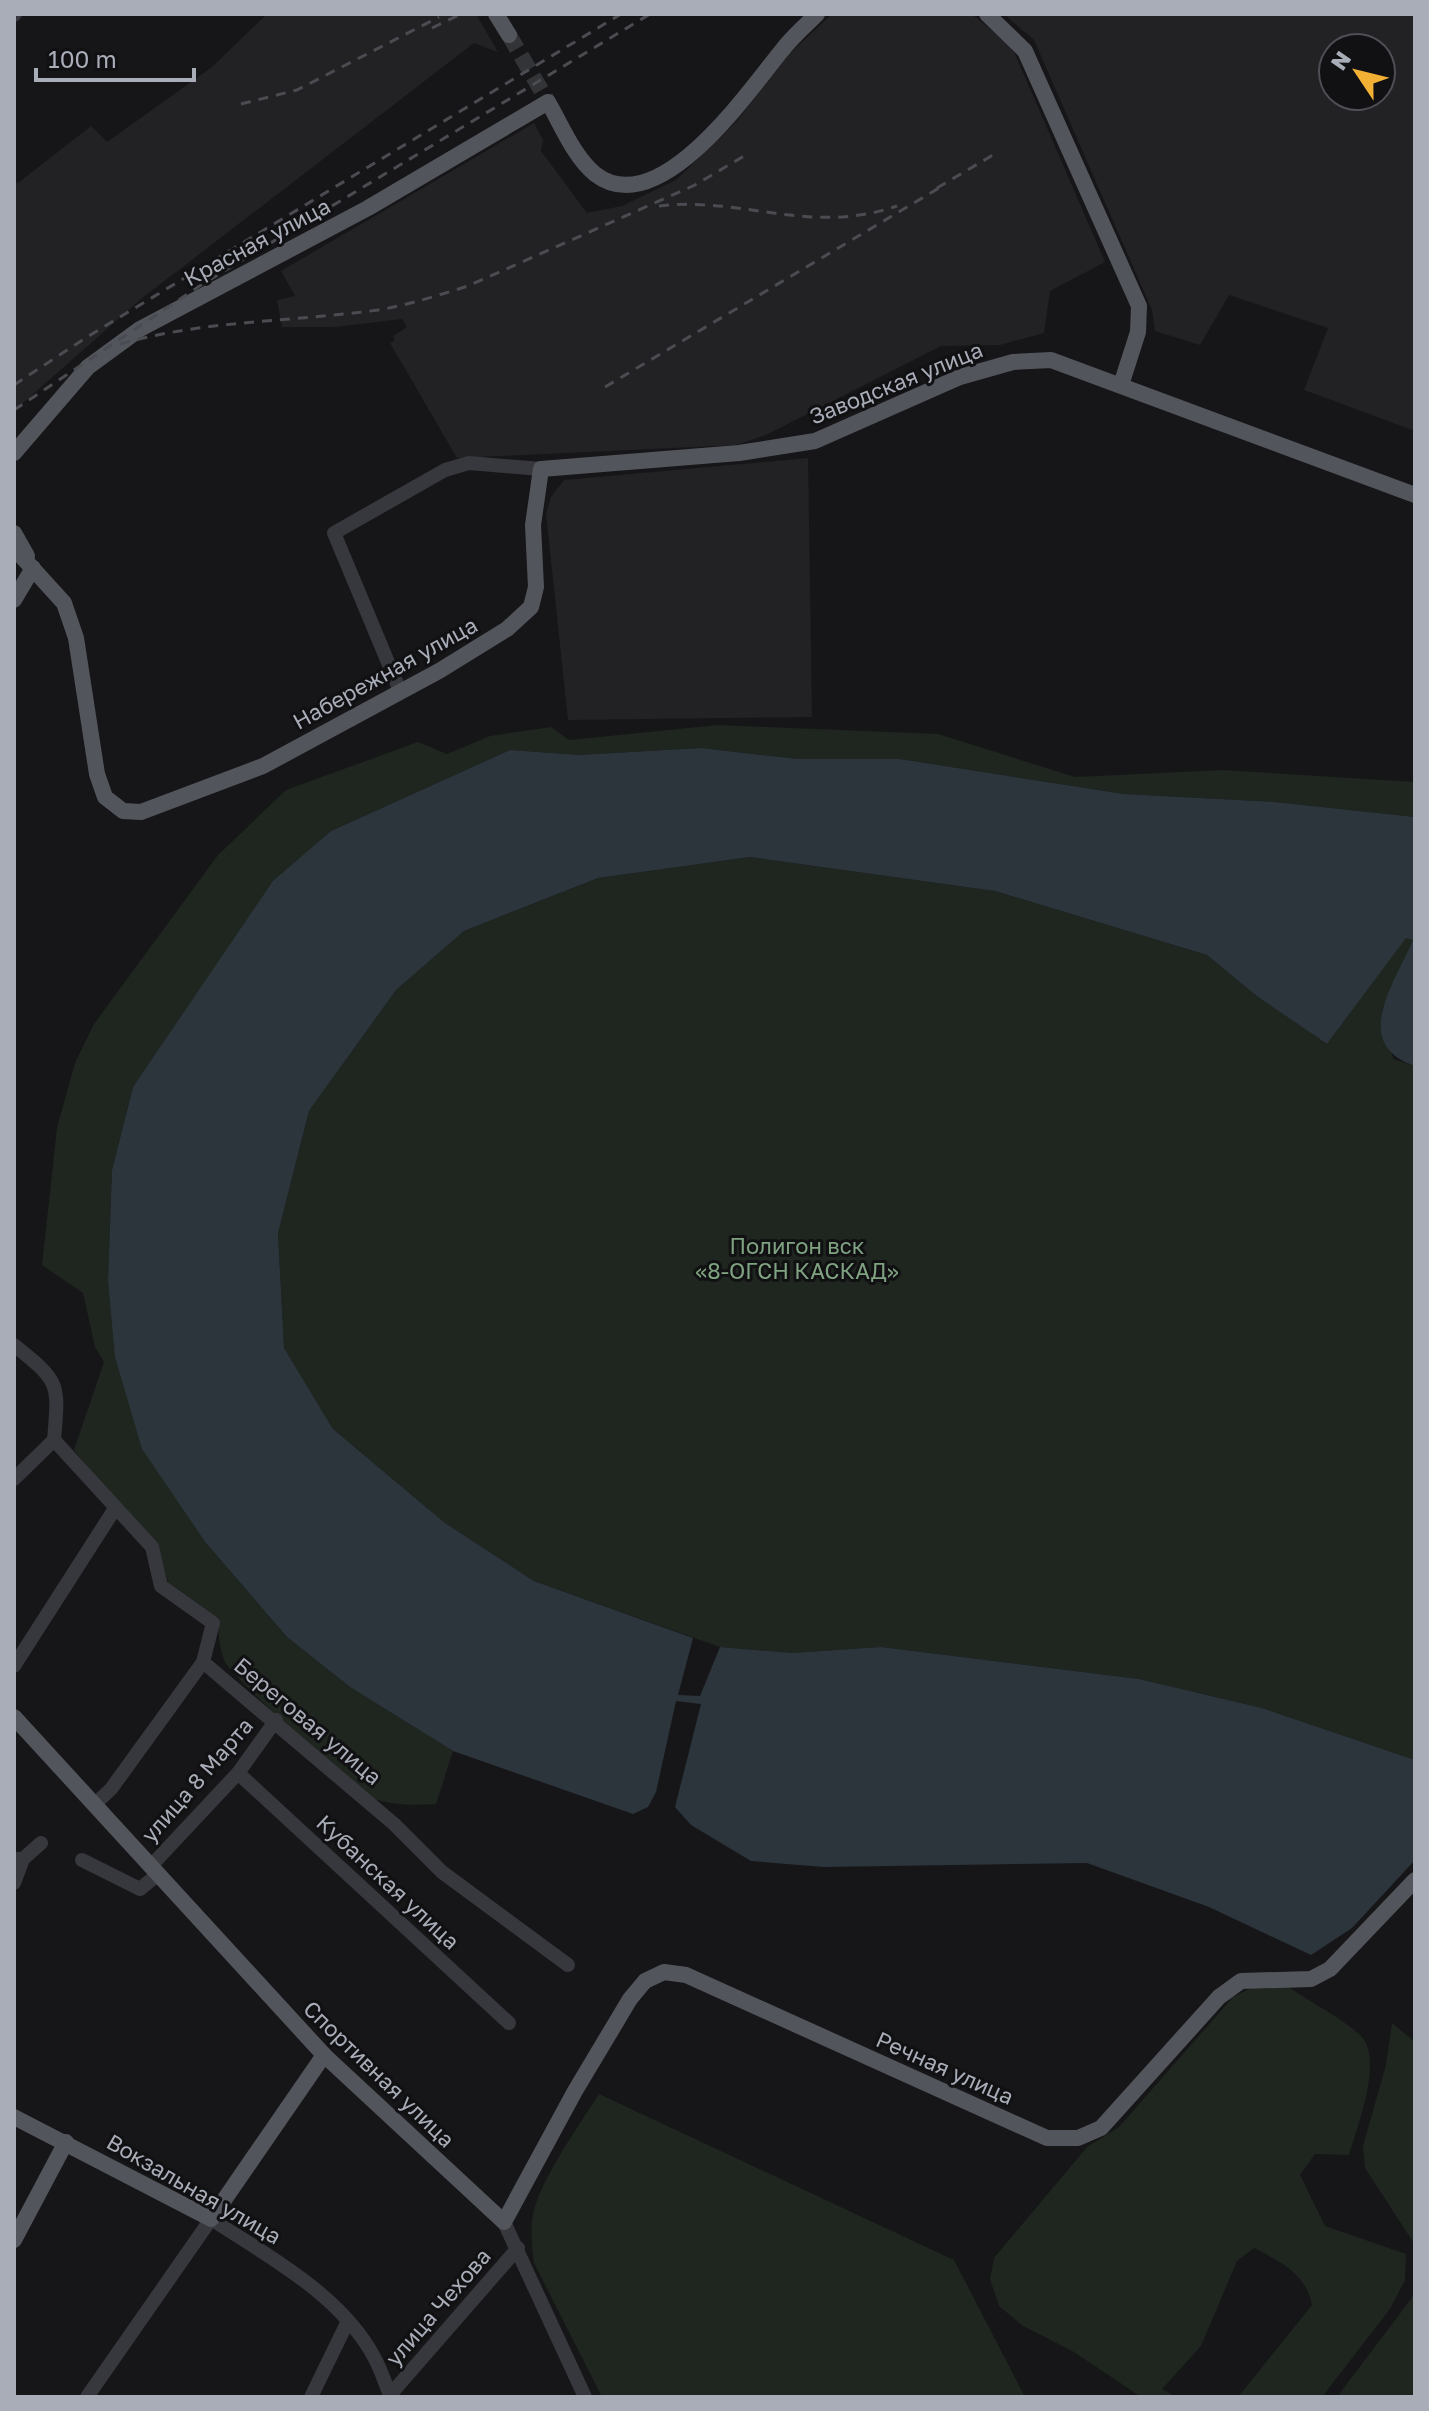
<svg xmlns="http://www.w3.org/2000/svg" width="1429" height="2411" viewBox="0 0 1429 2411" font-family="'Golos Text',sans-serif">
<rect width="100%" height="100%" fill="#161618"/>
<g fill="#222225" fill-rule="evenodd">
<polygon points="267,14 476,14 498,52 474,43 141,299 14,411 14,182 18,183 91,126 107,142 212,67"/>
<polygon points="832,14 972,14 1012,47 1105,262 1050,291 1044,333 1000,345 941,346 768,434 737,445 457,458 390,343 395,340 393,336 407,327 402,319 335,327 282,327 277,300 295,296 281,271 534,123 543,140 541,151 587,213 622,206 676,180 736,122 788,55"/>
<path d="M1004,14H1415V431L1304,390L1328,328L1229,295L1200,345L1155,331L1152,310L1034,40ZM1333,48H1381V96H1333Z"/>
<polygon points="808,458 812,717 568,720 546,513 551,497 564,480"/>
</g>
<g fill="#1e261f">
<path d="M718,725L938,734L1075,777L1223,770L1415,782V817L1275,802L1124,794L900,759H798L701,748L579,755L510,750L331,831L133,1087L112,1170L108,1280L206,1543L287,1637L350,1687L453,1751L436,1804C416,1805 395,1806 375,1799C358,1793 233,1678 225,1662C219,1648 218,1634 219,1619L168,1582L155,1540L135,1525L74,1450L104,1362L95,1347L83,1293L42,1265L57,1128L75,1063L94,1024L218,855L286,790L418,742L447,754L490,736L551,727L569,740Z"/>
<polygon points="750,857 995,891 1207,955 1258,997 1327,1044 1406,937 1413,940 1382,1011 1393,1059 1415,1066 1415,1760 1262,1708 1139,1679 881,1647 792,1653 720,1647 534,1581 445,1523 333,1429 284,1348 278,1233 309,1111 396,990 464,931 598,878"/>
<path d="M1289,1987C1311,2003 1341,2017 1361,2036C1384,2059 1357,2127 1349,2155L1315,2154L1300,2175L1325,2226L1406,2254L1405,2280L1390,2309L1322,2397H1238L1312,2305C1307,2275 1280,2261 1254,2248L1237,2261L1201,2346L1162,2389L1176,2397H1141L1074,2352L1023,2326L999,2306L990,2279L994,2258L1087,2147L1119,2127L1233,1997L1251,1988Z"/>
<polygon points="1392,2023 1415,2042 1415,2245 1365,2168 1363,2146 1386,2065"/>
<path d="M599,2094L954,2260L1025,2397H602L534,2263C532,2247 530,2230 533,2214C540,2180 580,2124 599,2094Z"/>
<polygon points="1415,2288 1415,2397 1337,2397 1411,2299"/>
</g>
<path fill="#2c353c" d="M701,748L798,759H900L1124,794L1275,802L1415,817V1066C1350,1044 1394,984 1413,940L1406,938L1327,1044L1258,997L1207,955L995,891L750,857L598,878L464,931L396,990L309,1111L278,1233L284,1348L333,1429L445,1523L534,1581L693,1638L678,1695L700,1696L720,1647L792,1653L881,1647L1139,1679L1262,1708L1415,1760V1860L1352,1928L1311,1955L1209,1907L1087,1863L824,1867L751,1861L691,1825L675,1807L701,1704L676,1701L656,1792L648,1807L633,1814L453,1751L350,1687L287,1637L206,1543L142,1449L115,1357L108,1280L112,1170L133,1087L273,881L331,831L510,750L579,755Z"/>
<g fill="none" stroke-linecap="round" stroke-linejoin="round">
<polyline stroke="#333438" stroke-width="16" stroke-dasharray="16 8" stroke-linecap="butt" points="509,35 548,102"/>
<g stroke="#37383d" stroke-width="14">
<polyline points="14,15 15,14"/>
<polyline points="400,691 334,533 445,470 469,463 541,469"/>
<path d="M14,1345C60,1382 59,1382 54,1440"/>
<polyline points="54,1440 152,1547 161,1586 213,1623 203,1662 394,1824 442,1872 568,1965"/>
<polyline points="14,1479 54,1440"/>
<polyline points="14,1666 114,1510"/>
<polyline points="238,1773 509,2023"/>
<polyline points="95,1804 111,1789 203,1662"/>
<polyline points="14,1859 23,1859 41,1843"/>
<polyline points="82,1860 140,1889 157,1875"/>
<polyline points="150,1867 238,1773 276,1720"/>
<polyline points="14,1883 23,1859"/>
<polyline points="504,2222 585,2397"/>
<polyline points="390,2395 518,2248"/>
<path d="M87,2397L211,2219C268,2256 341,2295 374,2357C381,2369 385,2384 391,2397"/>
<polyline points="311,2397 348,2321"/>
</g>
<g stroke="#53555c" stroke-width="16">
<polyline points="496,14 509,35"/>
<polyline points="987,14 1025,51 1139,306 1138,332 1121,385"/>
<path d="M14,453L88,367L140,329L368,208L548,102C561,124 574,157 595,174C659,224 750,89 783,49C793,36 806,25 817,14"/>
<polyline points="14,533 27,556"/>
<polyline points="14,548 64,603 76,638 97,774 105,797 123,811 141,812 263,766 439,671 507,629 531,607 536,587 533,525 541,469 739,453 815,441 960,377 1013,362 1051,360 1415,495"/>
<polyline points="14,600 33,568"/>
<polyline points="14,1717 324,2055 504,2222 575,2091 630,1999 645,1981 664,1972 686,1975 1047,2138 1078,2138 1101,2128 1219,1997 1241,1981 1311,1979 1330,1969 1415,1880"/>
<polyline points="14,2117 211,2219 324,2055"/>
<polyline points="14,2240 66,2142"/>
</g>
<g stroke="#4a4c52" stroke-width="3" stroke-dasharray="10 8" stroke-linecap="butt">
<polyline points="432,28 461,14"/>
<polyline points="241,104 297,90 439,17"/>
<polyline points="937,188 993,155"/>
<path d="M659,206C743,196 810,236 897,206"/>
<path d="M120,344C205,320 291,322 378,310C409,305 439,295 468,286L695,185L744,156"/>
<polyline points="14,385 87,337 621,14"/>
<polyline points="605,387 944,185"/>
<polyline points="14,410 201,285 650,14"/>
</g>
</g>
<g text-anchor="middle" stroke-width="6" stroke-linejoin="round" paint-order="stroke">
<g font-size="22" fill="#a8adb8" stroke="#111113">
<text transform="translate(257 242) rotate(-28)" y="8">Красная улица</text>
<text transform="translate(896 383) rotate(-22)" y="8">Заводская улица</text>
<text transform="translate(385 673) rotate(-29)" y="8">Набережная улица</text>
<text transform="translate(308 1721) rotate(40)" y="8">Береговая улица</text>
<text transform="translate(197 1780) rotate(-49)" y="8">улица 8 Марта</text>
<text transform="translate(388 1882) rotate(43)" y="8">Кубанская улица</text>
<text transform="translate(945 2068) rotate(24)" y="8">Речная улица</text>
<text transform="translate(379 2074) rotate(44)" y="8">Спортивная улица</text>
<text transform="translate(194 2189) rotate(30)" y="8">Вокзальная улица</text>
<text transform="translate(438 2307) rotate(-49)" y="8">улица Чехова</text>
</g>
<g font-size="22" fill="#7fa381" stroke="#111113">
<text x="797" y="1254">Полигон вск<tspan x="797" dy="25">«8-ОГСН КАСКАД»</tspan></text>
</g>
</g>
<rect width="1429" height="2411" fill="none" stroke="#a8adb8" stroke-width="32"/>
<g transform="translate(1357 72) rotate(305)"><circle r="38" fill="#111113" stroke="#4d4f55" stroke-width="2"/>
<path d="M0-6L14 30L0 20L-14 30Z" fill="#f2b134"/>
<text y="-12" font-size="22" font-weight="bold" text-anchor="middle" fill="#a8adb8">N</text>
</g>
<path d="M36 68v12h158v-12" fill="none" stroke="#a8adb8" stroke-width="4"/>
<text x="48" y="68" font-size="24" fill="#a8adb8" stroke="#111113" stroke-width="6" paint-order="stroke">100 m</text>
</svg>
